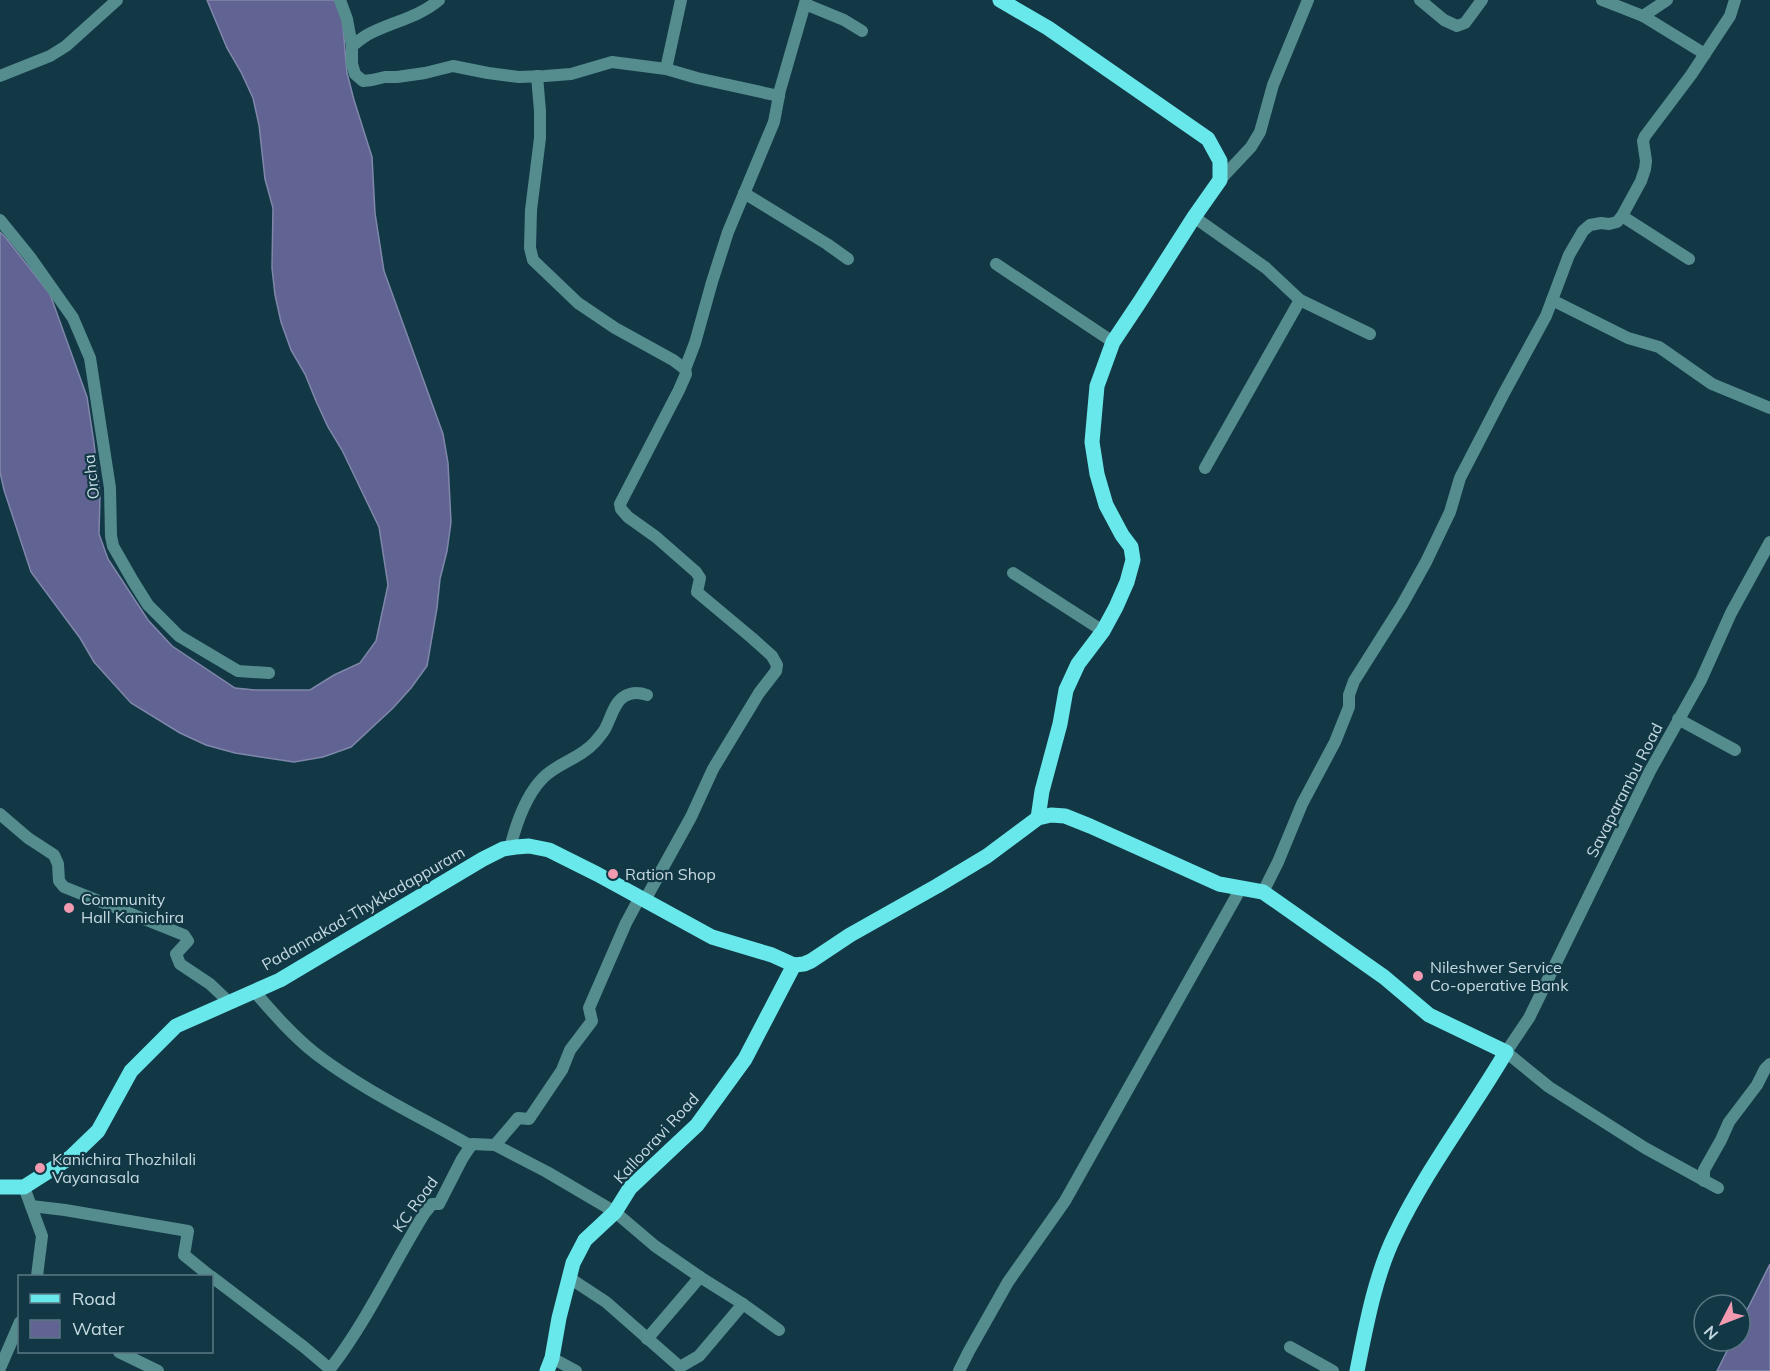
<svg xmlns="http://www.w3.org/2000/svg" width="1770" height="1371" viewBox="0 0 1770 1371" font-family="Mulish,sans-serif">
<rect width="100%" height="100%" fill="#123846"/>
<g fill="#616492" stroke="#7f87aa" stroke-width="1.5">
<polygon points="207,0 337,0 342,15 347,73 354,100 372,157 375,213 384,271 443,434 448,463 451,522 447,551 440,579 437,608 427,666 411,688 393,708 351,747 323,757 294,762 235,753 206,745 180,733 131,703 94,662 80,638 31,572 4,490 0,472 0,232 6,238 50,294 87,397 94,443 100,495 99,534 108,559 148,620 172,646 235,688 255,690 310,690 334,675 360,663 376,641 388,585 379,527 342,450 328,427 316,401 305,374 291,350 281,322 275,295 272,268 273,208 265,179 259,125 253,98 241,72 227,48"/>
<polygon points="1770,1264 1770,1371 1717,1371 1732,1341 1740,1341 1740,1324"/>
</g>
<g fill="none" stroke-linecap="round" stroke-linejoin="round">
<g stroke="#558d8f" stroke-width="12">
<polyline points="340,0 347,19 352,46 352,64 355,74 363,81 372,80 385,77 397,77 425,73 453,66 488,73 519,77 545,76 571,74 612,62 666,69 697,78 779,96"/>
<polyline points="1420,0 1444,20 1457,26 1465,23 1482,0"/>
<polyline points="1602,0 1643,16 1667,0"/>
<polyline points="805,4 844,20 862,31"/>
<polyline points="1643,16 1705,54"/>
<path d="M352,46C357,42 362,38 367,35C391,22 418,18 439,0"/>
<polyline points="666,69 681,0"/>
<polyline points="0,76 50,56 66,46 117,0"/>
<polyline points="537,76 540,111 540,138 531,210 530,248 533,260 578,303 615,328 673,360 685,369 686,374 679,390 620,504 621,509 628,517 656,537 696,572 700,578 697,592 752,638 772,656 777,665 776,671 759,693 713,769 691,817 645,900"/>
<polyline points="1220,180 1251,147 1260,132 1273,85 1308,0"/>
<polyline points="744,193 827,244 848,259"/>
<polyline points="1622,216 1689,259"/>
<polyline points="1194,217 1266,268 1300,300 1370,334"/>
<polyline points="0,220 30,257 73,318 90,358 110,488 111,536 113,546 133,581 148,605 179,636 238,671 269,673"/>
<polyline points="996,264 1113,342"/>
<polyline points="1552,300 1628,338 1659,347 1712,384 1770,408"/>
<polyline points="685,369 695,343 712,282 728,232 774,122 780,90 806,0"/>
<polyline points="1205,468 1300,300"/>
<polyline points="1013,573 1103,631"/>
<polyline points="1678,719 1735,750"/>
<polyline points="0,814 28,838 54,855 58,864 59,881 64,887 184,935 188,941 176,954 180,964 210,984 229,1002"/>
<path d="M510,848C516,824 525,796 543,778C557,763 580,759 595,742C599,737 604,732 606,727C611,717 615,701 625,696C632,692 639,692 647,695"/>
<polyline points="1263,892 1278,862 1302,804 1335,742 1349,707 1349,695 1354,681 1402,605 1426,562 1450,512 1460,478 1504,393 1546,316 1569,255 1583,231 1590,225 1601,223 1609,224 1617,222 1622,216 1641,181 1645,169 1646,161 1643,141 1645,136 1691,75 1730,16 1735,0"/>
<path d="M254,991C273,1013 293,1036 316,1054C363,1090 419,1116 471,1146"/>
<polyline points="495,1145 547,1172 615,1212 655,1246 700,1277 743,1304 779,1330"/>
<polyline points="1704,1181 1704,1170 1721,1140 1729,1122 1757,1085 1765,1069 1770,1064"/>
<polyline points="24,1187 42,1236 37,1276"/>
<polyline points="1718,1188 1645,1148 1549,1087 1506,1052 1529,1018 1650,771 1701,680 1731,613 1770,542"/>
<polyline points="31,1206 65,1210 188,1231 184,1255 210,1276"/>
<path d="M212,1277L304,1347L330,1369C367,1321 392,1266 424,1214L432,1204H439L462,1159L472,1144L495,1145L518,1118L529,1119L562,1070L570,1050L592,1021L589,1008L626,923L640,897"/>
<polyline points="571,1279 606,1302 680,1367 699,1356 743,1304"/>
<polyline points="647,1339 700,1277"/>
<polyline points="1290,1347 1333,1371"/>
<polyline points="119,1352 158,1371"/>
<polyline points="552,1358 576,1371"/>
<polyline points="0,1368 20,1322"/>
<polyline points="959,1371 969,1351 1008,1282 1065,1201 1241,888"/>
</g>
<g stroke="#69e8eb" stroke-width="15">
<polyline points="1000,0 1048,28 1208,139 1220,161 1220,180 1194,217 1141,300 1113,342 1097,386 1092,442 1097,474 1106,505 1122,535 1131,547 1133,560 1127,582 1116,607 1103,631 1078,664 1066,690 1060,724 1042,791 1038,818"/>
<path d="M794,965L804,964L811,961L850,935L937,886L987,856L1038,818L1051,815L1065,816L1090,826L1219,884L1263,892L1384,977L1429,1015L1506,1052C1470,1113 1426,1170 1395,1235C1375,1276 1366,1326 1357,1371"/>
<polyline points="0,1187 24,1187 71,1157 98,1131 131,1071 176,1026 280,980 483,859 503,849 516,847 529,846 549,850 597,874 712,937 772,955 794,965"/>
<polyline points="547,1371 552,1358 559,1318 573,1263 585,1240 615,1212 630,1188 697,1125 745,1059 794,965"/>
</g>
</g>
<g fill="#f29aaf" stroke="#123846" stroke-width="2">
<circle cx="613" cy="874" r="6"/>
<circle cx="69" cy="908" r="6"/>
<circle cx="1418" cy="976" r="6"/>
<circle cx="40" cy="1168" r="6"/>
</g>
<g text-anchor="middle" stroke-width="4.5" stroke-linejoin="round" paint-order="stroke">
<g font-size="16" fill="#c5d9e1" stroke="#123846">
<text transform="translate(91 477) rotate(-96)" y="6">Orcha</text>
<text transform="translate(1624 790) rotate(-63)" y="6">Savaparambu Road</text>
<text transform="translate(363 908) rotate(-30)" y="6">Padannakad-Thykkadappuram</text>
<text transform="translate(656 1138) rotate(-47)" y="6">Kallooravi Road</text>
<text transform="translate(415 1204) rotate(-54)" y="6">KC Road</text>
</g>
<g font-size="16" fill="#c5d9e1" stroke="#123846" text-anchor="start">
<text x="625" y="880">Ration Shop</text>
<text x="81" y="905">Community<tspan x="81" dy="18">Hall Kanichira</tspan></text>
<text x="1430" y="973">Nileshwer Service<tspan x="1430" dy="18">Co-operative Bank</tspan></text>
<text x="52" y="1165">Kanichira Thozhilali<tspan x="52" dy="18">Vayanasala</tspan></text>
</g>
</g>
<rect x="18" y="1275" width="195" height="78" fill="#123846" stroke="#5a7884" stroke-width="1.5"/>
<rect x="30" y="1294" width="30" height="9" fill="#69e8eb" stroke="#5a7884" stroke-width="1.5"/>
<text x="72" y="1305" font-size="18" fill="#c5d9e1">Road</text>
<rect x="30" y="1320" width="30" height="18" fill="#616492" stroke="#5a7884" stroke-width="1.5"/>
<text x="72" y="1335" font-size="18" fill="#c5d9e1">Water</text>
<g transform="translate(1722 1323) rotate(228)"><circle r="28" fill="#123846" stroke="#5a7884" stroke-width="1.5"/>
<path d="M0-4.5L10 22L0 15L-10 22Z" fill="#f29aaf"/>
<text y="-9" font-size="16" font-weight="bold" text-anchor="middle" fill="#c5d9e1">N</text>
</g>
</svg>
